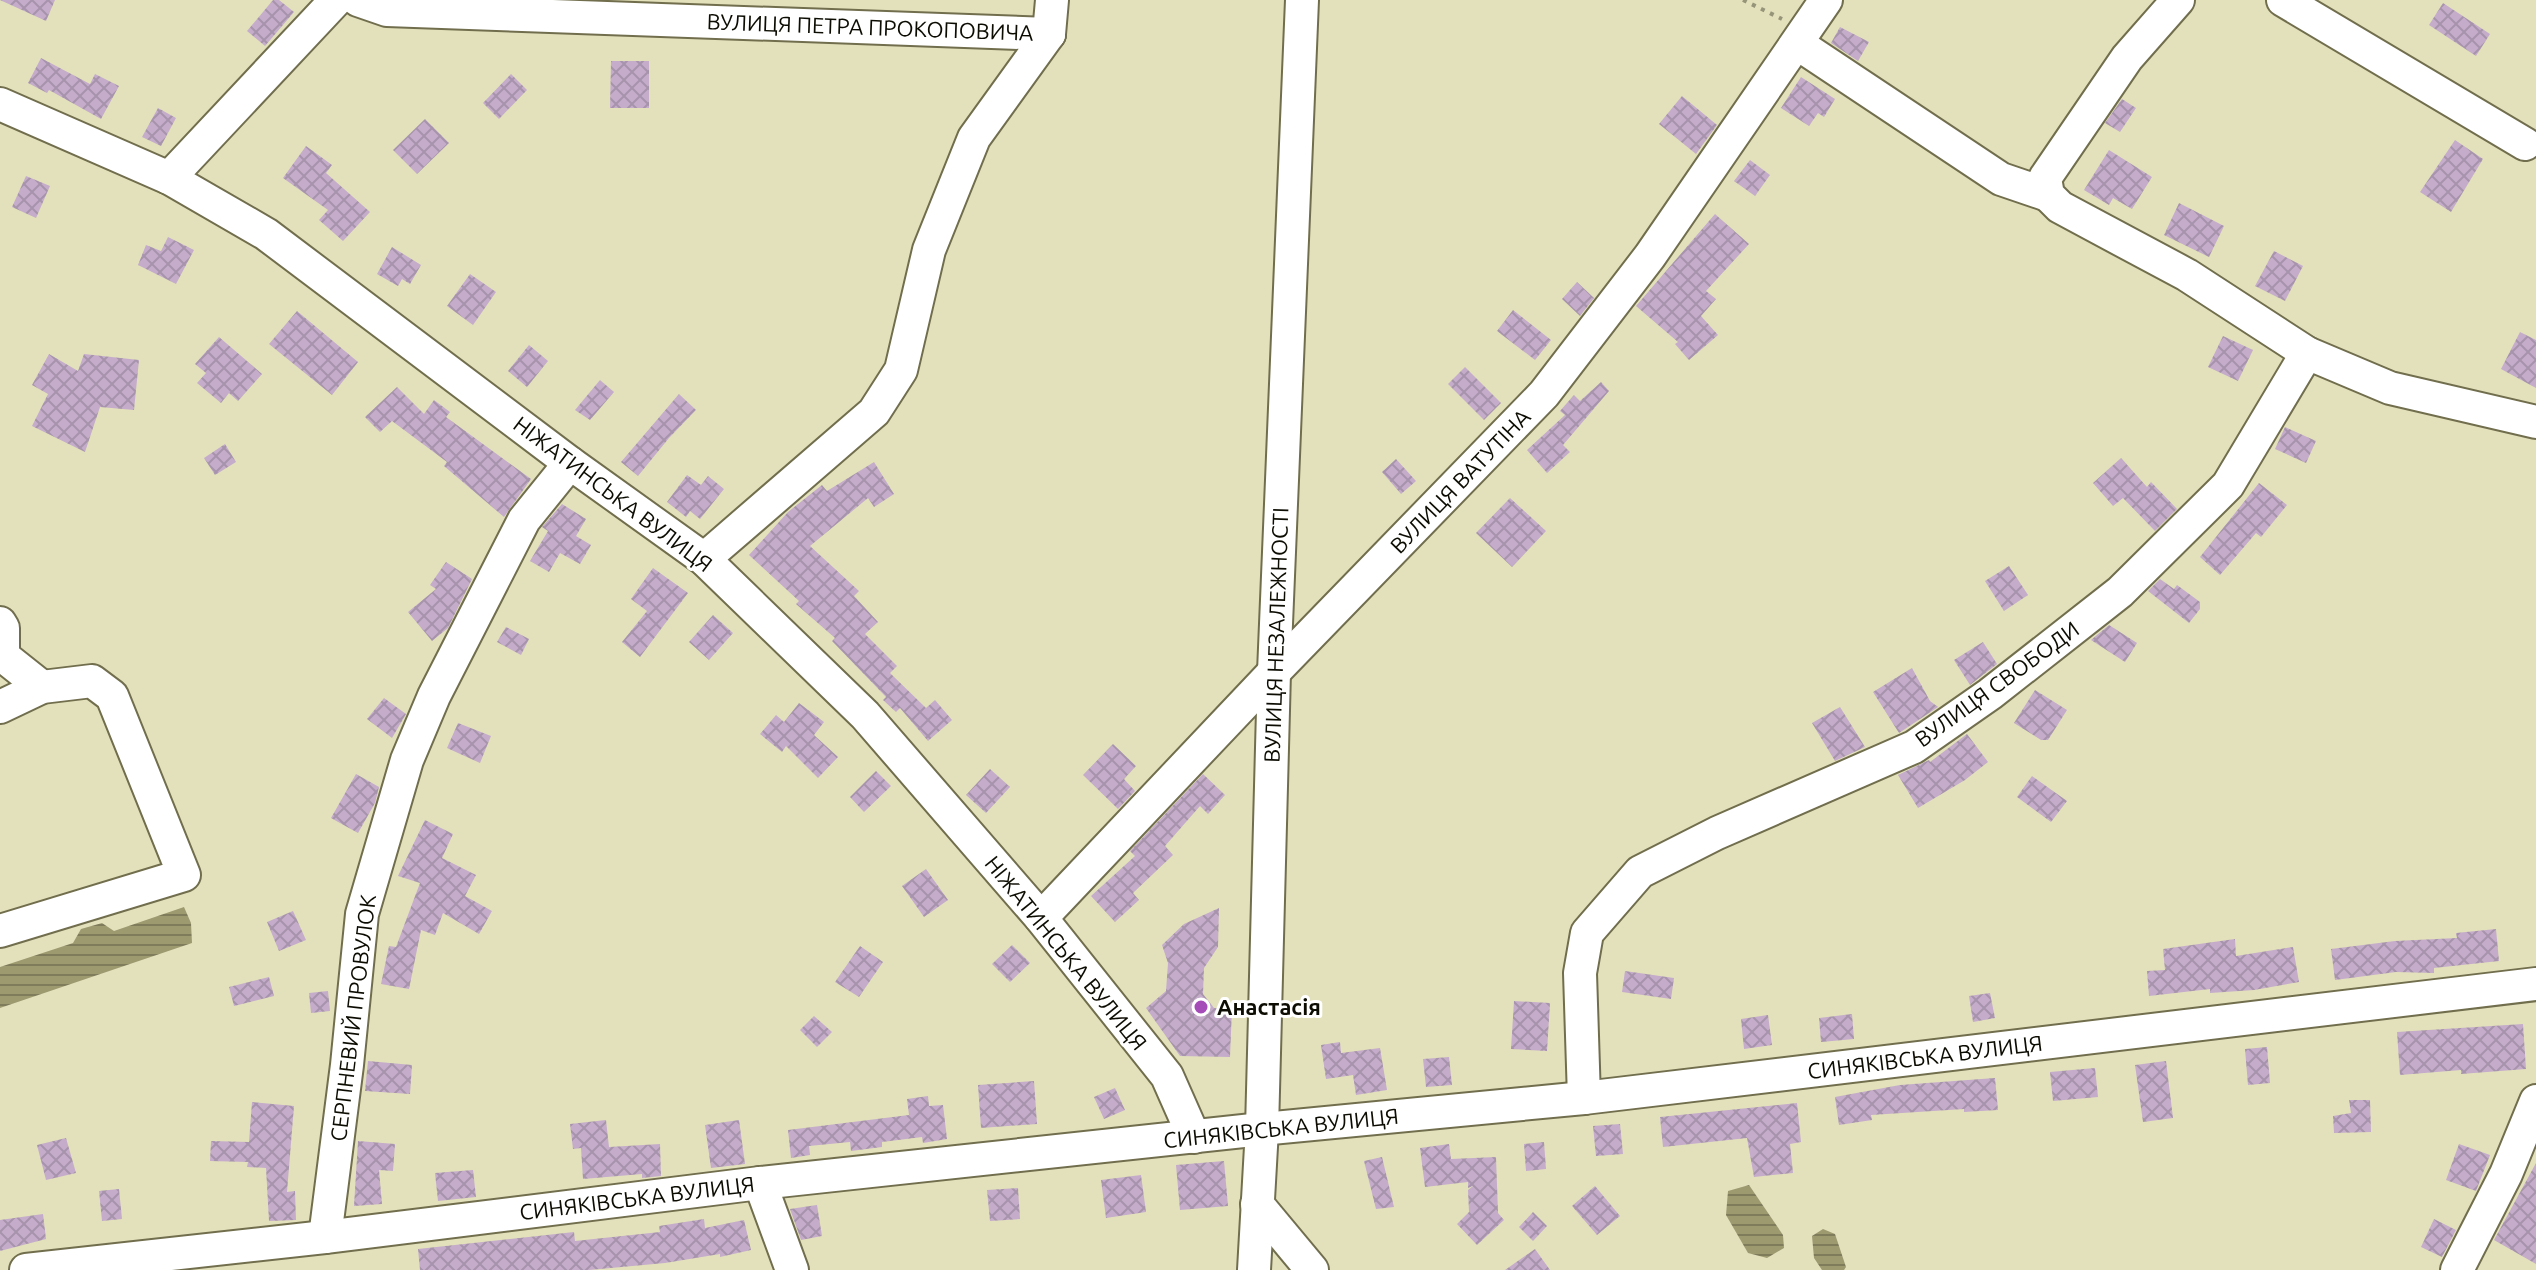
<svg xmlns="http://www.w3.org/2000/svg" width="2536" height="1270" viewBox="0 0 2536 1270" font-family="Ubuntu,sans-serif">
<defs>
<pattern id="water-rules" width="6" height="5" patternUnits="userSpaceOnUse" patternTransform="scale(2)"><rect width="6" height="5" fill="#9d9a70"/><path d="M0 2.5h6" fill="none" stroke="#7e7c5a"/></pattern>
<pattern id="building-cross-hatch" width="8" height="8" patternUnits="userSpaceOnUse" patternTransform="scale(2)"><rect width="8" height="8" fill="#c4acca"/><path d="M0 0l8 8M0 8l8-8" fill="none" stroke="#a793ac"/></pattern>
</defs>
<rect width="100%" height="100%" fill="#e3e1bc"/>
<g fill="url(#water-rules)">
<polygon points="184,907 191,923 192,943 0,1008 0,967 73,943 81,929 102,923 114,931"/>
<polygon points="1749,1185 1783,1235 1784,1248 1767,1258 1748,1253 1726,1215 1728,1191"/>
<polygon points="1823,1229 1835,1234 1846,1267 1844,1270 1822,1270 1814,1258 1812,1236"/>
</g>
<g fill="url(#building-cross-hatch)">
<polygon points="0,0 55,0 46,21"/>
<polygon points="273,0 279,0 294,12 265,46 247,31"/>
<polygon points="2443,3 2490,34 2476,56 2429,25"/>
<polygon points="1840,27 1869,42 1858,61 1831,43"/>
<polygon points="41,58 90,84 95,74 119,86 101,119 49,90 47,93 28,83"/>
<polygon points="611,61 649,61 649,108 610,108"/>
<polygon points="511,74 527,90 499,119 483,103"/>
<polygon points="1801,77 1835,99 1824,117 1818,113 1809,126 1781,108"/>
<polygon points="1682,96 1717,125 1696,154 1659,124"/>
<polygon points="2122,99 2136,108 2120,132 2105,123"/>
<polygon points="158,108 176,118 161,146 142,137"/>
<polygon points="425,119 449,143 417,174 393,150"/>
<polygon points="2455,140 2483,159 2451,212 2420,192"/>
<polygon points="306,146 332,165 326,173 370,212 343,241 319,220 328,210 283,178"/>
<polygon points="2109,150 2152,177 2132,209 2113,198 2109,205 2084,190"/>
<polygon points="1750,160 1770,175 1755,196 1734,181"/>
<polygon points="26,176 50,186 36,218 12,207"/>
<polygon points="2179,203 2224,226 2209,257 2164,235"/>
<polygon points="1715,214 1749,244 1706,291 1716,299 1701,316 1718,335 1689,360 1675,344 1678,342 1636,306"/>
<polygon points="168,237 194,250 176,284 138,265 146,245 161,251"/>
<polygon points="392,247 421,265 410,284 402,279 398,286 377,274"/>
<polygon points="2274,251 2303,266 2285,301 2255,286"/>
<polygon points="470,274 496,292 473,325 447,306"/>
<polygon points="1577,282 1594,298 1580,316 1562,299"/>
<polygon points="1513,310 1551,340 1535,360 1497,331"/>
<polygon points="297,311 358,362 332,395 269,344"/>
<polygon points="2520,332 2536,340 2536,388 2501,369"/>
<polygon points="2223,336 2253,350 2238,381 2208,367"/>
<polygon points="219,337 262,374 238,401 229,393 221,403 197,383 206,373 195,364"/>
<polygon points="529,345 548,361 527,387 508,371"/>
<polygon points="49,354 78,371 84,354 139,360 134,410 100,407 85,452 32,426 48,394 32,385"/>
<polygon points="1465,367 1501,403 1484,420 1448,384"/>
<polygon points="600,380 614,392 590,420 575,410"/>
<polygon points="1601,382 1609,391 1563,445 1570,452 1547,473 1527,450 1565,415 1560,411 1574,395 1580,401"/>
<polygon points="397,387 424,414 434,400 450,412 446,417 531,479 504,517 444,466 447,462 392,421 380,432 365,417"/>
<polygon points="679,394 696,410 669,438 638,476 621,462"/>
<polygon points="2285,427 2316,441 2306,463 2275,449"/>
<polygon points="225,444 236,462 215,475 204,458"/>
<polygon points="2121,458 2147,487 2151,482 2177,509 2155,531 2123,498 2113,506 2093,483"/>
<polygon points="1396,459 1416,481 1401,494 1382,472"/>
<polygon points="874,462 894,494 874,507 868,498 810,546 859,591 854,596 878,622 865,634 897,666 890,673 926,708 935,700 952,720 928,741 900,708 896,712 883,700 886,697 832,641 835,638 796,604 799,601 749,555 788,512 822,485 827,491"/>
<polygon points="687,475 701,485 708,476 724,489 700,519 690,511 686,517 667,502"/>
<polygon points="2259,483 2287,505 2261,537 2256,533 2220,575 2200,557"/>
<polygon points="1510,498 1546,531 1512,567 1476,533"/>
<polygon points="562,504 586,519 576,536 591,545 580,564 560,553 549,572 530,561 548,531 542,527"/>
<polygon points="446,562 472,579 448,628 432,641 408,612 436,589 430,585"/>
<polygon points="2009,566 2028,595 2004,611 1985,581"/>
<polygon points="653,568 688,593 640,657 622,642 647,611 631,599"/>
<polygon points="2160,579 2174,589 2177,585 2200,602 2200,609 2189,623 2148,591"/>
<polygon points="713,615 733,633 709,660 689,642"/>
<polygon points="2109,625 2137,643 2125,662 2091,640"/>
<polygon points="506,627 529,639 521,655 497,642"/>
<polygon points="1983,642 1997,664 1970,685 1954,660"/>
<polygon points="1912,668 1930,701 1938,707 1899,733 1873,692"/>
<polygon points="2035,690 2067,710 2048,740 2041,740 2014,723"/>
<polygon points="384,698 406,714 392,738 367,719"/>
<polygon points="799,703 824,722 814,735 838,757 818,778 786,746 782,752 760,734 776,715 784,722"/>
<polygon points="1840,707 1865,747 1835,761 1812,723"/>
<polygon points="458,723 491,736 480,763 447,748"/>
<polygon points="1967,734 1988,762 1965,780 1918,808 1898,775 1929,760 1930,762"/>
<polygon points="1113,744 1136,766 1124,779 1135,791 1118,809 1083,775"/>
<polygon points="990,769 1010,787 986,813 966,795"/>
<polygon points="876,771 891,786 864,812 850,797"/>
<polygon points="356,774 379,787 375,803 358,833 331,818"/>
<polygon points="1203,774 1225,795 1208,814 1200,806 1165,846 1173,855 1133,893 1139,900 1115,922 1091,896 1135,856 1130,851"/>
<polygon points="2032,776 2067,801 2051,822 2017,797"/>
<polygon points="425,820 453,834 442,858 476,875 465,896 492,911 479,934 443,913 435,935 421,930 409,989 381,984 389,946 396,947 420,883 398,876"/>
<polygon points="926,869 948,900 924,917 902,886"/>
<polygon points="1219,908 1218,947 1204,968 1203,994 1214,1008 1232,1009 1230,1057 1180,1056 1146,1008 1166,991 1168,963 1162,945 1184,924"/>
<polygon points="293,911 306,940 279,951 267,922"/>
<polygon points="2496,929 2499,961 2434,968 2434,973 2396,972 2335,980 2331,949 2395,941 2457,938 2456,933"/>
<polygon points="2235,939 2236,956 2293,947 2299,982 2254,990 2210,993 2210,989 2149,996 2147,971 2165,970 2163,949"/>
<polygon points="1012,945 1030,963 1010,982 992,964"/>
<polygon points="860,946 883,962 859,997 835,982"/>
<polygon points="1625,971 1674,978 1671,999 1622,992"/>
<polygon points="269,977 274,996 234,1006 229,987"/>
<polygon points="328,991 330,1011 311,1013 309,993"/>
<polygon points="1990,993 1995,1018 1973,1022 1969,996"/>
<polygon points="1514,1001 1550,1003 1547,1051 1511,1049"/>
<polygon points="1852,1014 1854,1039 1821,1042 1819,1018"/>
<polygon points="1768,1015 1772,1045 1744,1049 1741,1019"/>
<polygon points="814,1016 832,1032 817,1047 800,1030"/>
<polygon points="2523,1024 2526,1069 2461,1074 2461,1070 2400,1075 2397,1032"/>
<polygon points="1340,1042 1341,1053 1380,1048 1387,1090 1356,1095 1353,1075 1326,1079 1321,1045"/>
<polygon points="2267,1047 2270,1083 2248,1085 2245,1049"/>
<polygon points="1449,1057 1452,1085 1426,1087 1423,1059"/>
<polygon points="368,1061 412,1065 410,1094 365,1091"/>
<polygon points="2166,1061 2173,1118 2143,1122 2135,1065"/>
<polygon points="2095,1068 2098,1097 2053,1101 2050,1072"/>
<polygon points="1995,1078 1998,1110 1964,1112 1964,1109 1871,1115 1872,1120 1839,1125 1835,1097 1900,1085"/>
<polygon points="1034,1081 1037,1124 981,1128 978,1085"/>
<polygon points="1115,1088 1125,1110 1104,1119 1094,1097"/>
<polygon points="928,1096 929,1106 943,1105 947,1139 923,1143 922,1137 882,1142 882,1147 851,1151 850,1142 809,1146 810,1155 791,1158 788,1130 909,1115 907,1099"/>
<polygon points="2349,1100 2370,1100 2371,1132 2334,1133 2333,1116 2351,1113"/>
<polygon points="252,1102 294,1106 287,1192 295,1191 296,1220 269,1221 266,1168 247,1167 248,1162 210,1161 211,1141 249,1142"/>
<polygon points="1797,1103 1801,1142 1790,1144 1793,1173 1754,1177 1747,1138 1663,1147 1660,1117"/>
<polygon points="606,1120 609,1147 660,1144 661,1176 642,1178 642,1174 583,1179 581,1148 573,1149 570,1124"/>
<polygon points="739,1120 745,1164 711,1168 705,1125"/>
<polygon points="1620,1124 1623,1154 1596,1156 1593,1126"/>
<polygon points="66,1138 76,1173 46,1180 37,1145"/>
<polygon points="358,1141 395,1144 393,1171 379,1170 382,1204 354,1206"/>
<polygon points="1544,1142 1546,1169 1526,1171 1524,1144"/>
<polygon points="1449,1144 1451,1159 1496,1157 1498,1213 1504,1220 1477,1245 1457,1224 1469,1212 1468,1190 1473,1186 1468,1188 1468,1182 1425,1187 1420,1148"/>
<polygon points="2459,1144 2490,1155 2476,1191 2446,1180"/>
<polygon points="1382,1157 1394,1207 1376,1209 1364,1161"/>
<polygon points="1224,1161 1228,1206 1180,1210 1176,1165"/>
<polygon points="2536,1163 2536,1264 2494,1240"/>
<polygon points="473,1170 476,1197 438,1201 435,1173"/>
<polygon points="1141,1175 1146,1212 1106,1218 1101,1180"/>
<polygon points="1595,1186 1620,1216 1597,1235 1572,1206"/>
<polygon points="1018,1188 1020,1219 990,1221 987,1190"/>
<polygon points="119,1189 122,1219 102,1221 99,1191"/>
<polygon points="817,1205 822,1236 801,1240 790,1209"/>
<polygon points="1533,1212 1547,1226 1533,1241 1519,1227"/>
<polygon points="43,1214 46,1239 0,1251 0,1220"/>
<polygon points="704,1219 705,1228 744,1220 751,1250 720,1257 720,1254 665,1263 589,1270 420,1270 418,1249 574,1232 575,1241 660,1232 659,1226"/>
<polygon points="2434,1219 2456,1230 2442,1257 2421,1247"/>
<polygon points="1535,1249 1550,1270 1505,1270"/>
</g>
<g fill="none" stroke-linecap="round" stroke-linejoin="round">
<g stroke="#716e4d" stroke-width="36">
<g id="minor">
<polyline points="358,0 387,10 1049,34"/>
<polyline points="2178,0 2127,58 2045,178 2048,195 2060,207 2187,275 2307,353 2390,388 2536,422"/>
<polyline points="2283,0 2525,144"/>
<polyline points="1049,34 1052,0"/>
<polyline points="1798,44 2001,179 2048,195"/>
<polyline points="0,104 169,178 266,234 570,463 704,559 865,715 1041,918 1167,1076 1194,1137"/>
<polyline points="169,178 336,0"/>
<polyline points="704,559 874,412 901,370 929,250 974,138 1049,34"/>
<polyline points="0,623 3,628 3,656"/>
<polyline points="0,656 3,656 42,687"/>
<polyline points="0,707 42,687 92,681 112,696 184,875 0,931"/>
<polyline points="1041,918 1274,672 1544,394 1650,256 1826,0"/>
<polyline points="1584,1098 1580,973 1587,933 1640,872 1717,833 1914,747 1990,694 2120,592 2228,485 2307,353"/>
<polyline points="760,1183 792,1270"/>
<polyline points="1257,1204 1312,1270"/>
<polyline points="325,1237 347,1065 362,914 407,760 434,696 524,520 570,463"/>
<polyline points="26,1270 325,1237 760,1183 1262,1129 1584,1098 2536,984"/>
<polyline points="1254,1270 1262,1129 1274,672 1302,0"/>
<polyline points="2457,1270 2506,1174 2536,1101"/>
</g>
</g>
<polyline stroke="#969579" stroke-width="4" stroke-dasharray="4 6" stroke-linecap="butt" points="1743,0 1782,19"/>
<use href="#minor" stroke="#fff" stroke-width="32"/>
</g>
<circle fill="#a54cb9" stroke="#fff" stroke-width="3" cx="1201" cy="1007" r="8"/>
<g text-anchor="middle" stroke-width="6" stroke-linejoin="round" paint-order="stroke">
<g font-size="22" fill="#0d0c02" stroke="#fff">
<text transform="translate(870 27) rotate(2)" y="8">ВУЛИЦЯ ПЕТРА ПРОКОПОВИЧА</text>
<text transform="translate(1460 481) rotate(-46)" y="8">ВУЛИЦЯ ВАТУТІНА</text>
<text transform="translate(613 494) rotate(37)" y="8">НІЖАТИНСЬКА ВУЛИЦЯ</text>
<text transform="translate(1276 635) rotate(-88)" y="8">ВУЛИЦЯ НЕЗАЛЕЖНОСТІ</text>
<text transform="translate(1997 684) rotate(-36)" y="8">ВУЛИЦЯ СВОБОДИ</text>
<text transform="translate(1066 953) rotate(51)" y="8">НІЖАТИНСЬКА ВУЛИЦЯ</text>
<text transform="translate(353 1018) rotate(-83)" y="8">СЕРПНЕВИЙ ПРОВУЛОК</text>
<text transform="translate(1925 1057) rotate(-7)" y="8">СИНЯКІВСЬКА ВУЛИЦЯ</text>
<text transform="translate(1281 1128) rotate(-6)" y="8">СИНЯКІВСЬКА ВУЛИЦЯ</text>
<text transform="translate(637 1198) rotate(-7)" y="8">СИНЯКІВСЬКА ВУЛИЦЯ</text>
</g>
<g font-size="22" font-weight="bold" fill="#0d0c02" stroke="#fff" text-anchor="start">
<text x="1217" y="1015">Анастасія</text>
</g>
</g>
</svg>
